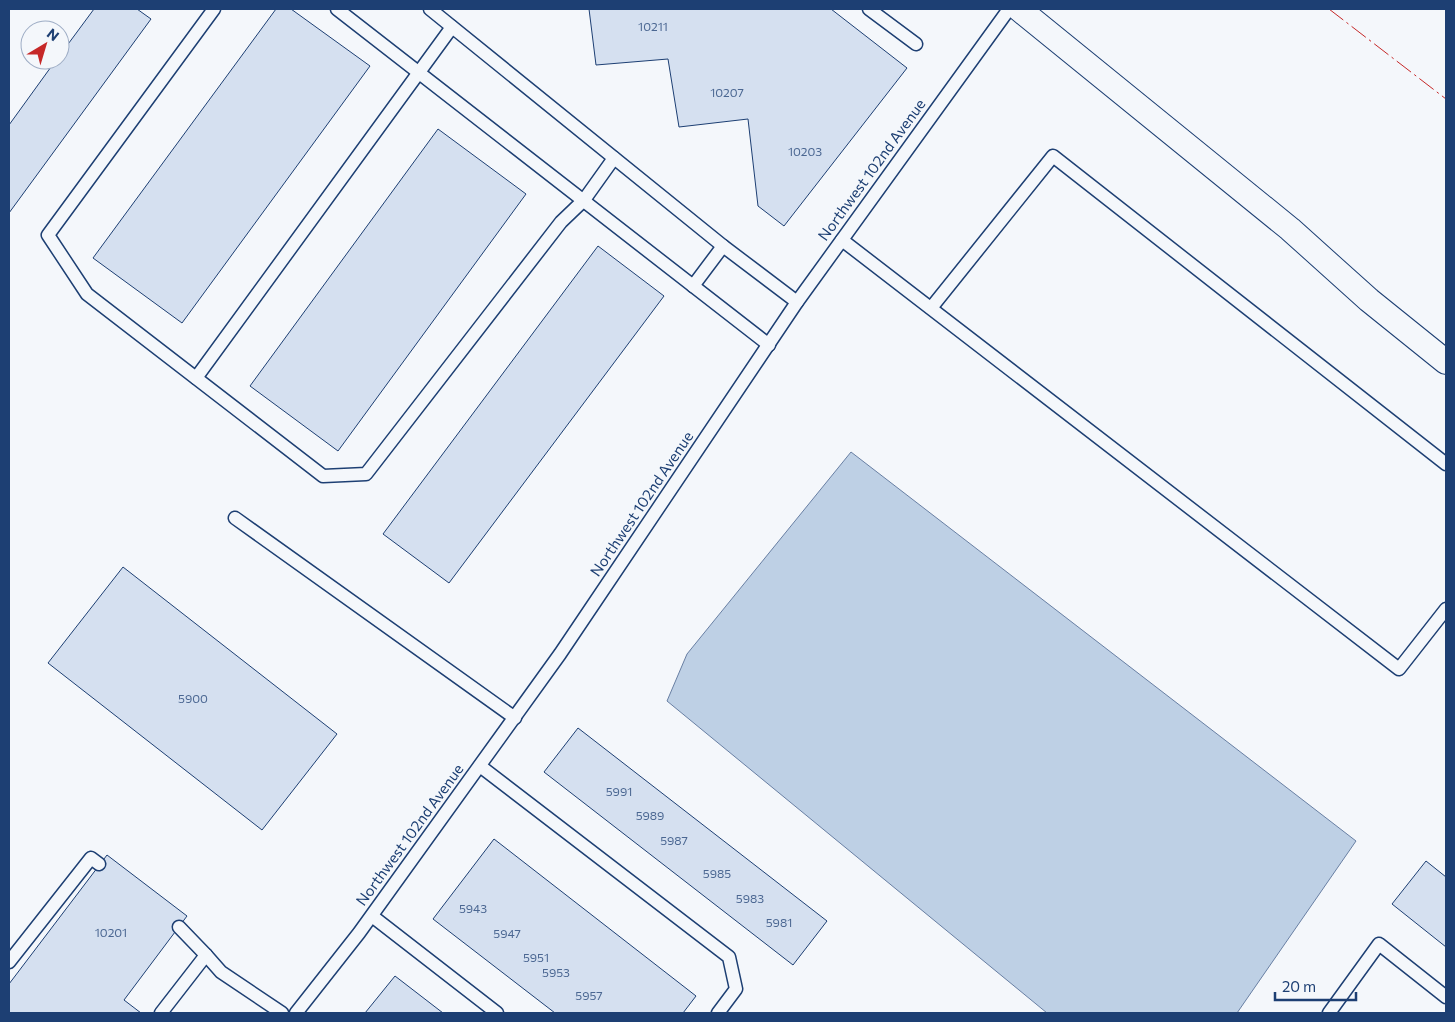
<svg xmlns="http://www.w3.org/2000/svg" width="1455" height="1022" viewBox="0 0 1455 1022" font-family="Commissioner,sans-serif">
<rect width="100%" height="100%" fill="#f4f7fb"/>
<polygon fill="#bed0e5" stroke="#687fa3" points="851,452 1356,841 1237,1013 1047,1013 667,701 687,654"/>
<g fill="#d5e0f0" stroke="#1d3f73">
<polygon points="94,9 137,9 151,19 9,213 9,125 56,60 60,60 60,55"/>
<polygon points="276,9 291,9 370,66 182,323 93,258"/>
<polygon points="589,9 831,9 907,68 784,226 758,206 748,119 679,127 668,59 596,65"/>
<polygon points="438,129 526,194 338,451 250,386"/>
<polygon points="598,246 664,296 449,583 383,534"/>
<polygon points="123,567 337,734 262,830 48,663"/>
<polygon points="578,728 827,921 793,965 544,772"/>
<polygon points="494,839 696,996 683,1013 555,1013 433,919"/>
<polygon points="107,855 187,916 124,1000 141,1013 9,1013 9,984"/>
<polygon points="1426,861 1446,877 1446,947 1392,904"/>
<polygon points="395,976 443,1013 365,1013"/>
</g>
<g fill="none" stroke-linecap="round" stroke-linejoin="round">
<g stroke="#1d3f73" stroke-width="15">
<g id="service">
<polyline points="214,9 48,235 87,294 323,476 366,474 561,222 584,200 614,158"/>
<polyline points="337,9 769,345"/>
<polyline points="430,9 723,246 797,302"/>
<polyline points="869,9 916,44"/>
<polyline points="842,240 1399,669 1446,609"/>
<polyline points="693,286 723,246"/>
<polyline points="931,308 1053,156 1446,464"/>
<polyline points="196,378 452,27"/>
<polyline points="235,518 515,718"/>
<polyline points="480,766 729,957 736,989 718,1013"/>
<polyline points="372,916 497,1013"/>
<polyline points="179,927 206,955"/>
<polyline points="9,962 91,858 99,864"/>
<polyline points="161,1013 206,955 221,972 282,1013"/>
<polyline points="296,1013 359,933 560,654 797,302 1009,9"/>
<polyline points="1329,1013 1379,944 1446,997"/>
</g>
</g>
<g stroke="#1d3f73" stroke-width="26">
<polyline id="minor" points="1019,9 1290,229 1369,300 1446,362"/>
</g>
<use href="#service" stroke="#f4f7fb" stroke-width="12"/>
<use href="#minor" stroke="#f4f7fb" stroke-width="24"/>
<polyline stroke="#c62828" stroke-width="1" stroke-dasharray="18 4 2.5 4" stroke-linecap="butt" points="1329,9 1446,99"/>
</g>
<g text-anchor="middle" stroke-width="4" stroke-linejoin="round" paint-order="stroke">
<g font-size="12" fill="#4b6792">
<text x="653" y="31">10211</text>
<text x="727" y="97">10207</text>
<text x="805" y="156">10203</text>
<text x="193" y="703">5900</text>
<text x="619" y="796">5991</text>
<text x="650" y="820">5989</text>
<text x="674" y="845">5987</text>
<text x="717" y="878">5985</text>
<text x="750" y="903">5983</text>
<text x="473" y="913">5943</text>
<text x="779" y="927">5981</text>
<text x="111" y="937">10201</text>
<text x="507" y="938">5947</text>
<text x="536" y="962">5951</text>
<text x="556" y="977">5953</text>
<text x="589" y="1000">5957</text>
</g>
<g font-size="15" fill="#1d3f73" stroke="#f4f7fb">
<text transform="translate(872 170) rotate(-54)" y="5">Northwest 102nd Avenue</text>
<text transform="translate(642 504) rotate(-56)" y="5">Northwest 102nd Avenue</text>
<text transform="translate(410 835) rotate(-54)" y="5">Northwest 102nd Avenue</text>
</g>
</g>
<rect width="1455" height="1022" fill="none" stroke="#1d3f73" stroke-width="20"/>
<g transform="translate(45 45) rotate(38)"><circle r="24" fill="#f4f7fb" stroke="#9eadc5"/>
<path d="M0-4L9 19L0 12L-9 19Z" fill="#c62828"/>
<text y="-8" font-size="14" font-weight="bold" text-anchor="middle" fill="#1d3f73">N</text>
</g>
<path d="M1275 992v8h81v-8" fill="none" stroke="#1d3f73" stroke-width="2.5"/>
<text x="1282" y="992" font-size="15" fill="#1d3f73" stroke="#f4f7fb" stroke-width="4" paint-order="stroke">20 m</text>
</svg>
